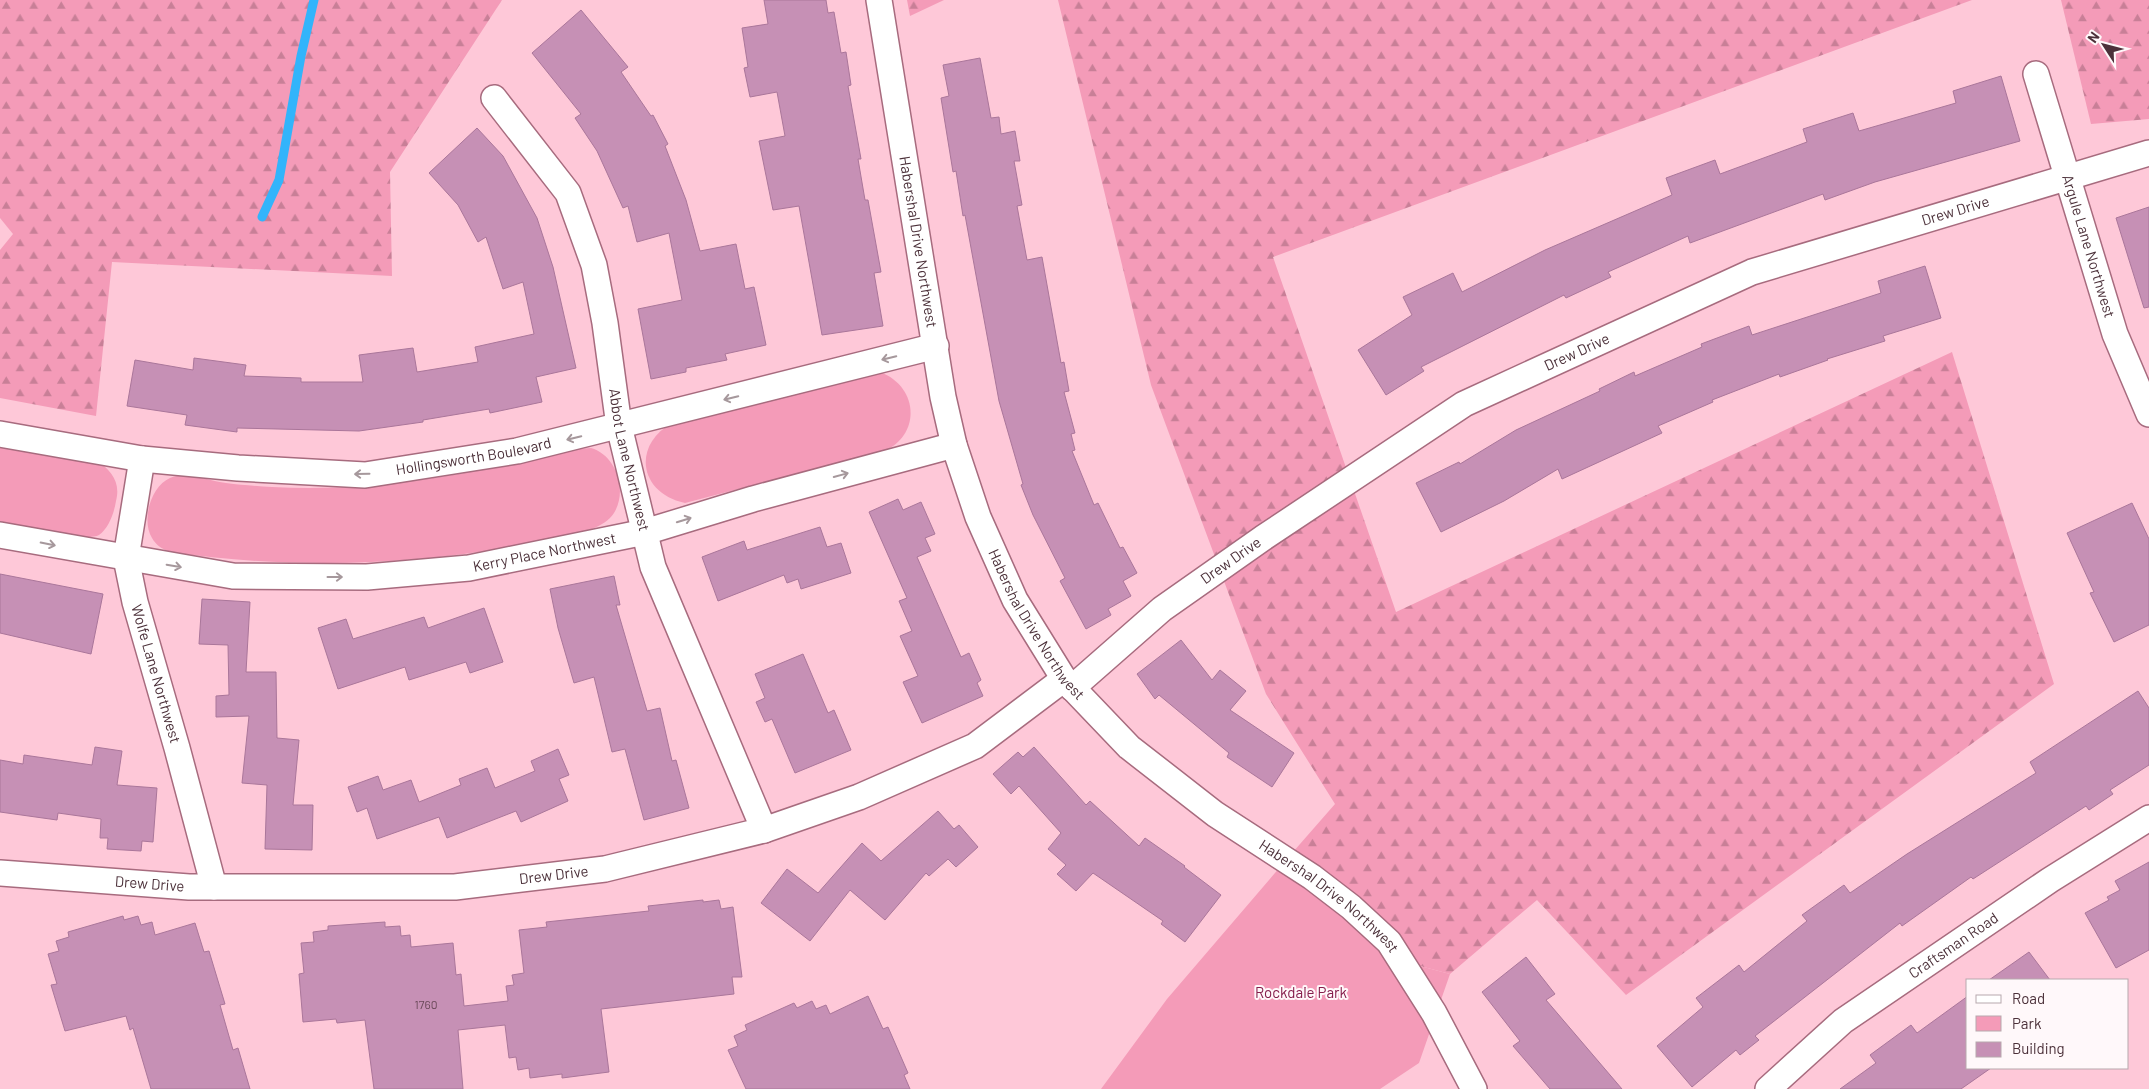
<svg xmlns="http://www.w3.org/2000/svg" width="2149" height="1089" viewBox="0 0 2149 1089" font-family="Barlow,sans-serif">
<defs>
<pattern id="forest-firs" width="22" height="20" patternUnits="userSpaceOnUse" patternTransform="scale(1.25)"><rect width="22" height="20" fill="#f49bb8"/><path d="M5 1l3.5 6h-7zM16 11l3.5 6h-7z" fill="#c87f97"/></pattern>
</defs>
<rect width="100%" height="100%" fill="#fec8d8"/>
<g fill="url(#forest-firs)">
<polygon points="0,0 502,0 390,172 392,276 112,262 96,416 0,398 0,250 13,234 0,218"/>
<polygon points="907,0 944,0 910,16"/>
<polygon points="1058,0 1972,0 1273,257 1396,612 1952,352 2054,684 1626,995 1537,900 1450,974 1405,962 1293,852 1335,804 1266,694 1151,385"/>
<polygon points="2061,0 2149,0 2149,119 2091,124"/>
</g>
<g fill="#f49bb8">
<path d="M880,372C918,386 922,434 884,451L685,503C640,494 631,446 672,423Z"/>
<path d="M0,443L96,460C111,470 121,482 116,501C114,513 109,528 99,535C85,543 18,526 0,523Z"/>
<path d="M591,448C616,455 628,490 614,513C609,521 601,525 592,529C455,565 309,572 169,552C161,548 156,545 152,538C141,520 151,486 170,478C187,471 209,481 226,483C241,485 257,486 272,487C374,493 477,473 576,449Z"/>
<polygon points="1293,852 1405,962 1450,974 1419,1063 1380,1089 1101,1089 1167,999"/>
</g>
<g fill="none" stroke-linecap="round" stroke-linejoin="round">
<polyline stroke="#32b4fb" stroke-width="9" points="262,217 279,180 301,56 314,0"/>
</g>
<g fill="#c690b5" stroke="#aa769a">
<polygon points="764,0 826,0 828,13 834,12 841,53 846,52 851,85 848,86 861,159 858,159 865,200 868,200 881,272 874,273 883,326 822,335 799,206 773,210 759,141 785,136 777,92 750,97 744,68 748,67 742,28 768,24"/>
<polygon points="581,10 628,67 621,72 651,116 653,115 668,144 665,146 686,200 700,251 736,244 745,289 754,287 766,345 725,354 727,360 686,368 686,372 651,379 638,309 682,300 669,233 637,242 628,206 623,208 597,151 575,118 581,114 532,53"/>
<polygon points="980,58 991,118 999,117 1001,134 1015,131 1020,161 1014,161 1022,205 1017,206 1027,260 1042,257 1061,363 1064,362 1069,391 1064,392 1075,433 1071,434 1075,450 1072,451 1094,505 1098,503 1120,548 1123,547 1137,573 1123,581 1131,596 1108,609 1111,615 1086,629 1060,581 1065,578 1033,515 1021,485 1023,484 999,401 965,215 963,216 956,171 953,172 941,98 949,96 943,65"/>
<polygon points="2001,76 2020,141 1875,182 1825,200 1823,194 1690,243 1688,236 1608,272 1611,277 1566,298 1564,295 1421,367 1424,371 1386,395 1358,350 1412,315 1403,297 1453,273 1462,292 1545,250 1672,195 1666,178 1715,160 1720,174 1807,142 1803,129 1853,113 1859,131 1956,103 1953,91"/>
<polygon points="477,128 503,156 537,218 553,267 576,368 536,377 542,402 490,413 489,409 423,420 423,422 359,431 237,428 237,432 185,425 187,415 127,406 135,360 193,370 194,358 246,365 244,376 301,378 301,382 363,382 359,355 413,348 417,372 478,362 475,347 534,334 523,282 503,289 486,237 478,242 458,205 429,173"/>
<polygon points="2149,207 2149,307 2144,308 2116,218"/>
<polygon points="1925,266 1941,318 1883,336 1885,341 1827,359 1828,360 1780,377 1779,374 1712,400 1713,402 1658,426 1662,433 1562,479 1558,469 1504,501 1441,532 1416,483 1459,462 1460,464 1516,430 1600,391 1599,389 1634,372 1635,376 1702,347 1701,344 1749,326 1752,335 1881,293 1878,281"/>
<polygon points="898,499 903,510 921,502 935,534 925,538 931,551 917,557 961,657 969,653 981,680 977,683 983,696 922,723 903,682 918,676 900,636 912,631 899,601 907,598 869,512"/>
<polygon points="2132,503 2149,539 2149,625 2114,642 2090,593 2094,592 2067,533"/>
<polygon points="820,527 827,547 841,543 851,573 801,589 798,579 787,583 784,575 718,601 702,557 744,541 747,550"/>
<polygon points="0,574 103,594 91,654 0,633"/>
<polygon points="614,576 620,605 616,605 647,711 660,708 672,761 676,760 689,808 644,820 625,749 612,752 594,677 574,683 558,628 550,589"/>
<polygon points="202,599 250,602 246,672 276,672 277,738 299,740 293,805 313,805 312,850 265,849 267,785 242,783 249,716 216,717 216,696 229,695 228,645 199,644"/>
<polygon points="484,608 503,662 470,673 466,662 409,680 405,667 338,689 318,628 346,619 353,639 424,617 428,628"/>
<polygon points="1181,640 1212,680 1220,670 1246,691 1230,710 1294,753 1272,787 1227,757 1229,753 1159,695 1155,699 1137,674"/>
<polygon points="803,654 828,713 834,710 851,750 795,773 772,719 765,722 756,702 765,698 755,674"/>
<polygon points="2138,691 2149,708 2149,765 2110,790 2113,794 2089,810 2086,806 1973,879 1971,877 1902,926 1900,923 1755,1036 1759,1040 1740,1055 1736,1050 1692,1087 1657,1046 1703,1007 1696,998 1739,965 1744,972 1807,921 1802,915 1844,885 1850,893 1907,854 2036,773 2030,762"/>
<polygon points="95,747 122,751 117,785 157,788 153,842 142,841 141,851 107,849 108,838 100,838 101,819 58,813 57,820 0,812 0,760 23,764 24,755 92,765"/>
<polygon points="1034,747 1086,805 1090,801 1139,846 1145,838 1185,866 1184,867 1221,895 1185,942 1161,924 1163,921 1093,873 1076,891 1057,874 1066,865 1048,849 1061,833 1019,786 1011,794 993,774 1018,752 1023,757"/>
<polygon points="558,749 569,775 559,779 568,801 521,822 516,811 447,838 439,817 377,839 367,808 357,812 348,787 378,776 383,790 411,780 419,802 461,785 459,779 487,768 495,788 535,771 531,761"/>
<polygon points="938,811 954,829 959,825 978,847 956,867 948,859 929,876 926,873 885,920 850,890 810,941 761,903 787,869 818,893 862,843 881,861"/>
<polygon points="2149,862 2149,950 2116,968 2085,913 2109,900 2107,897 2120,890 2115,881"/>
<polygon points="703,900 703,902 719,900 721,909 733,907 742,977 732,977 734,994 601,1009 609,1072 562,1078 562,1074 530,1078 529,1068 518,1070 516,1057 509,1058 505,1025 458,1030 463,1089 374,1089 365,1020 337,1023 336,1019 303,1022 299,974 304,973 301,943 314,942 313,932 328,930 328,926 385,922 385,927 400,926 401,936 410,935 411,947 453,943 456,975 461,974 464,1006 508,1001 506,986 514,985 512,975 524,973 519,930 547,927 546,922 649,911 648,906"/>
<polygon points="123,916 124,920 138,916 141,925 152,922 155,935 195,923 204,952 209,951 225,1004 220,1005 233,1050 238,1048 250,1089 151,1089 133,1028 130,1030 126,1016 65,1031 51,985 57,984 48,954 59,951 56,941 69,937 68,932"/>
<polygon points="2029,952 2050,980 1989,980"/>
<polygon points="1526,957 1555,994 1546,1000 1622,1089 1550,1089 1513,1046 1520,1041 1482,992"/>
<polygon points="868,996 883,1029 888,1027 908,1073 904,1075 910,1089 746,1089 728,1050 738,1046 734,1036 747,1030 745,1025 794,1003 797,1008 812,1001 816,1009 826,1005 830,1014"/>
<polygon points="1968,996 1968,1068 1991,1068 1961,1089 1840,1089 1876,1063 1870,1055 1911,1025 1917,1033"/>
</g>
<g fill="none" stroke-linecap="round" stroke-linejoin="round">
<g stroke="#a76b7e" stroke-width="28">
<g id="street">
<path id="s1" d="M879,0L943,397L954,445L978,517L1015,600L1064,679L1129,747L1215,814L1312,877L1351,907L1389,942L1434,1013L1474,1089"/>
<path id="s2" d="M2036,74L2115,334L2149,414"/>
<path id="s3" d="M494,98L568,193L594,265L605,323L619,426L653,567L764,830"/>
<path id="s4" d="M0,434L142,459L238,468L365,475L517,451L936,346"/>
<path id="s5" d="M142,459L126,558L135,602L177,748L214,887"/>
<path id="s6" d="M0,535L233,576L367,577L469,568L645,532L753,499L954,445"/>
<path id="s7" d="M1072,688L1162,609L1263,538L1464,404L1752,272L2149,153"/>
<path id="s8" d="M0,873L189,887H455L605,869L764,830L859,797L975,746L1064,679"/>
<path id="s9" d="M1768,1089L1843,1021L2050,880L2149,818"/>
</g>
</g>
<use href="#street" stroke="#fff" stroke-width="25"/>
</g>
<defs><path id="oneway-shaft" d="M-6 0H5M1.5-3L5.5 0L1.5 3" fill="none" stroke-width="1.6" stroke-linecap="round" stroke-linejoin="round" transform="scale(1.25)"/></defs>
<g stroke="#a6989c">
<use href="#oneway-shaft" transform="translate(889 358) rotate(166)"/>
<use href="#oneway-shaft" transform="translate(731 398) rotate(166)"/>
<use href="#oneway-shaft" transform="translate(574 438) rotate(166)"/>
<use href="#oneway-shaft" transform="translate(362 474) rotate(179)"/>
<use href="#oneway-shaft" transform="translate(841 475) rotate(-15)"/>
<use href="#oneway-shaft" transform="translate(684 520) rotate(-17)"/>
<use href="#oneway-shaft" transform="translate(48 544) rotate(11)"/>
<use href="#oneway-shaft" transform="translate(174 566) rotate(10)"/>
<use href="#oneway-shaft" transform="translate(335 577)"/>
</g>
<g text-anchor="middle" stroke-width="4" stroke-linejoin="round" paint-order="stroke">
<g font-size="12" fill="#6a4959">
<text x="426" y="1009">1760</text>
</g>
<g font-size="15" fill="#4c313a" stroke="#fff8fa">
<text dy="5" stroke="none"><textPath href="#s7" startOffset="1014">Drew Drive</textPath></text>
<text dy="5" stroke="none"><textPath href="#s1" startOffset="245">Habershal Drive Northwest</textPath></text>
<text dy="5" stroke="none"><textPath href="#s2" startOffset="180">Argule Lane Northwest</textPath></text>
<text dy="5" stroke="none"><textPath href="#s7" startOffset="609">Drew Drive</textPath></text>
<text dy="5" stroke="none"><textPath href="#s4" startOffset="478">Hollingsworth Boulevard</textPath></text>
<text dy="5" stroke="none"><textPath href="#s3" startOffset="395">Abbot Lane Northwest</textPath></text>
<text dy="5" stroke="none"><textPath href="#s6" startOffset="550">Kerry Place Northwest</textPath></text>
<text dy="5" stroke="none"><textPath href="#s7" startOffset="204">Drew Drive</textPath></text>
<text dy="5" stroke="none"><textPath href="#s1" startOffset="650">Habershal Drive Northwest</textPath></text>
<text dy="5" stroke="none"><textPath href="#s5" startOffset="220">Wolfe Lane Northwest</textPath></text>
<text dy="5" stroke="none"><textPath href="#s8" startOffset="555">Drew Drive</textPath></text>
<text dy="5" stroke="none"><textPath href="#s8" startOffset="150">Drew Drive</textPath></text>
<text dy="5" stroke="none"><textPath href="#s1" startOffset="1055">Habershal Drive Northwest</textPath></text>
<text dy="5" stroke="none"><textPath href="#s9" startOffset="235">Craftsman Road</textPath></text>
</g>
<g font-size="15" fill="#851d4b" stroke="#fff8fa">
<text x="1301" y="998">Rockdale Park</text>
</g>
</g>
<rect x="1966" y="979" width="162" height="90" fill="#fff8fa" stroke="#b7a8ad"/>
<rect x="1976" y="995" width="25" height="8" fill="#ffffff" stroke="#b7a8ad"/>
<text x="2012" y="1004" font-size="15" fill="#4c313a">Road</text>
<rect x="1976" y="1016" width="25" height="15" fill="#f49bb8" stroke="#b7a8ad"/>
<text x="2012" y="1029" font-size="15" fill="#4c313a">Park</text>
<rect x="1976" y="1042" width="25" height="15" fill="#c690b5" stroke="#b7a8ad"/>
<text x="2012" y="1054" font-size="15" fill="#4c313a">Building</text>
<g transform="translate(2104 45) rotate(306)" stroke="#fff8fa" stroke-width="4" paint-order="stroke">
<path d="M0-4L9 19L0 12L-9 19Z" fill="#4c313a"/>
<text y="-8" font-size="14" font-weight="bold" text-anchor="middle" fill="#4c313a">N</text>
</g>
</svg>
